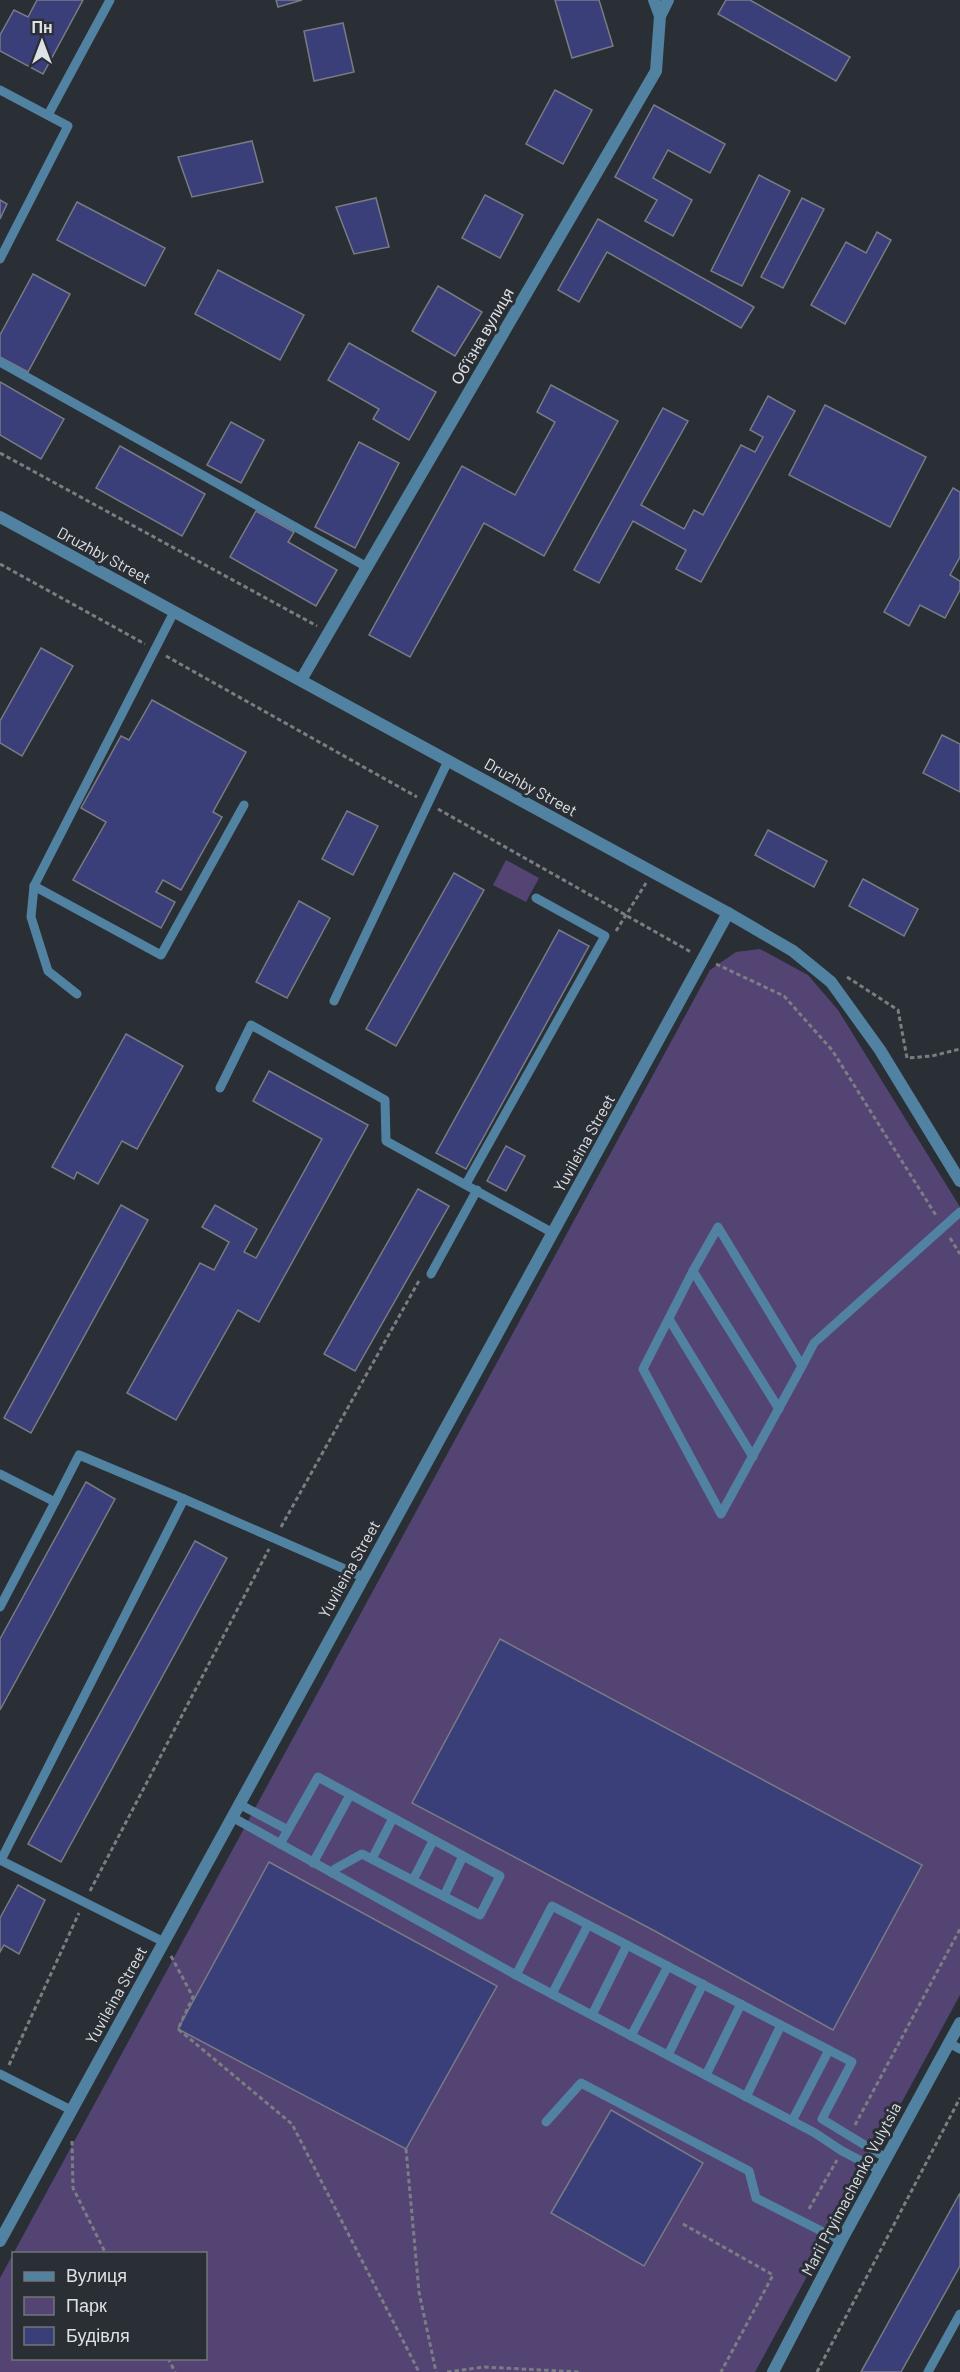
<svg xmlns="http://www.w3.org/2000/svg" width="960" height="2372" viewBox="0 0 960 2372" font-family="Barlow,sans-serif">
<rect width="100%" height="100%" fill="#2a2f35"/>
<g fill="#544474" fill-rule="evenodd">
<polygon points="506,860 539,878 526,902 493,885"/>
<path d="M760,949L808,975L838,1010L960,1207V1995L755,2372H0V2278L710,970L736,952ZM14,2254H206V2358H14Z"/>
</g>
<g fill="#3a3e79" stroke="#797b83" stroke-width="1.5">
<polygon points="37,0 83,0 43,74 0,51 0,35 14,10 28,17"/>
<polygon points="276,0 302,0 278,7"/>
<polygon points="555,0 599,0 613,46 572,58"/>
<polygon points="726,0 750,0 850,57 836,81 718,14"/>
<polygon points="343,23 354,72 314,81 304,31"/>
<polygon points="555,90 592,110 563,164 526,144"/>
<polygon points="654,105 725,144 710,173 668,150 653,178 692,200 673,236 645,221 657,200 615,177"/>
<polygon points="252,141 263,182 192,197 178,157"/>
<polygon points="759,175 790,191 742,286 711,271"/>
<polygon points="485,195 523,215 500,258 462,238"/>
<polygon points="376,198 389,247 354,254 336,207"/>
<polygon points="802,198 824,209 783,288 761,277"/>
<polygon points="0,200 7,204 0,219"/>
<polygon points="77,202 165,248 145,286 57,240"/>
<polygon points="598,219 754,307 741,328 607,252 579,302 558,290"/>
<polygon points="877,232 891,240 845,324 811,305 846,242 866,253"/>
<polygon points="218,270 304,315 280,360 195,314"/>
<polygon points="33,274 70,294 28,372 0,357 0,335"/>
<polygon points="438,286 482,312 455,356 412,331"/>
<polygon points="349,343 436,392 409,440 373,419 379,409 328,380"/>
<polygon points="0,382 64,419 41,459 0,435"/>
<polygon points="551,385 618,421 544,556 484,523 410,657 369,635 462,466 515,495 555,422 537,412"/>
<polygon points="768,396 795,411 701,582 676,569 686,550 633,521 599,583 574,570 663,408 688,421 641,505 684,529 694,510 703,515 741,445 755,452 763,437 750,430"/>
<polygon points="825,405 926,457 890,527 789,475"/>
<polygon points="231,422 264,440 241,483 207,465"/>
<polygon points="359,442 399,463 355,548 315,527"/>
<polygon points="120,446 205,494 182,536 96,488"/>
<polygon points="953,488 960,492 960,557 950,575 960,581 960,590 945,618 920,605 909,626 884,612"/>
<polygon points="256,511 294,532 288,542 337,570 316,606 230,557"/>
<polygon points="41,648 73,666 22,756 0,743 0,721"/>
<polygon points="152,700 246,752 213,812 222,817 181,890 163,880 156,892 175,902 161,928 73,880 106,822 81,808 121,736 129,740"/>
<polygon points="942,735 960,744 960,792 923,773"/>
<polygon points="347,811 378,826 353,875 322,859"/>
<polygon points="768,830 827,861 814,887 755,855"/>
<polygon points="454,873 484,890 396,1046 366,1029"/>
<polygon points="863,879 918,909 904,936 849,906"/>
<polygon points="299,901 330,918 287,998 256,982"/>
<polygon points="559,930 589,946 466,1169 436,1153"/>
<polygon points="126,1034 183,1066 137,1149 122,1141 98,1184 77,1172 74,1179 52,1167"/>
<polygon points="269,1071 368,1125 259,1322 238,1310 176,1420 127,1393 200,1263 214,1270 229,1242 202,1227 215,1205 257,1229 244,1252 256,1258 322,1139 253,1101"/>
<polygon points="506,1146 525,1156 506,1191 487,1181"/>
<polygon points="418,1189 449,1206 355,1371 324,1354"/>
<polygon points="121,1205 148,1220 31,1433 4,1418"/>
<polygon points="86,1482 115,1499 0,1710 0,1639"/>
<polygon points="195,1541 227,1558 61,1862 28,1844"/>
<polygon points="500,1639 922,1865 833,2030 653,1930 412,1803"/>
<polygon points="269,1862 497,1986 406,2149 178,2029"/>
<polygon points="18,1885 45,1900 19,1954 4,1945 0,1952 0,1918"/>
<polygon points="611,2110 703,2163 644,2266 551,2213"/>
<polygon points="960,2193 960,2266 901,2372 861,2372"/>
</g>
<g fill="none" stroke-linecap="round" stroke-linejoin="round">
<g stroke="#7a7e83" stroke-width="3" stroke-dasharray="4.5 3" stroke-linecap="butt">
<polyline points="0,453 317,626"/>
<polyline points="0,564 145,644"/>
<polyline points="166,656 417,797"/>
<polyline points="438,809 691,952"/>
<polyline points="616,931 646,883"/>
<polyline points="716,964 784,996 832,1050 937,1217"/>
<polyline points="847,977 898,1010 907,1058 932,1056 960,1049"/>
<polyline points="950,1238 960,1254"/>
<polyline points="281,1527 420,1279"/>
<polyline points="90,1891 269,1549"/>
<polyline points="171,1956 193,1997 178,2029 292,2124 419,2372"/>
<polyline points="9,2065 79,1913"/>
<polyline points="855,2125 960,1929"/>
<polyline points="72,2141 73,2188 106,2254"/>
<polyline points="406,2149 419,2292 436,2372"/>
<polyline points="809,2209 837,2160"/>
<polyline points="683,2224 773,2275 721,2372"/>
<polyline points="168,2358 175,2372"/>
<polyline points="447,2372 484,2367 580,2372"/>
<polyline points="817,2372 960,2098"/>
</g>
<g stroke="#5182a1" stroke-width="9">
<polyline points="0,90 68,126 0,259"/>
<polyline points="48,115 110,0"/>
<polyline points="0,362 367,567"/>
<polyline points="174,612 34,886 161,955 244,805"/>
<polyline points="34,886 31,917 48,971 77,994"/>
<polyline points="334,1001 448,761"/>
<polyline points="220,1088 251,1025 385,1100 386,1141 553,1233"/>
<polyline points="466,1184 605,936 536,898"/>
<polyline points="693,1271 779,1409"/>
<polyline points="431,1274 477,1190"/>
<polyline points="669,1319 753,1457"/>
<polyline points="802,1366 718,1227 693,1271 643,1369 721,1514 802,1366 814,1343 960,1212"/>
<polyline points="0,1474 55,1502 0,1607"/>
<polyline points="55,1502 79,1455 184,1499"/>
<polyline points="239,1804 288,1830"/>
<polyline points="232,1817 516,1975 815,2133 842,2151 879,2170"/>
<polyline points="280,1844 318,1777 500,1876 480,1915 362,1854 335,1869 332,1873"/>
<polyline points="372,1859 393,1818"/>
<polyline points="0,1860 164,1942"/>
<polyline points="1,1860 184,1499 363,1577"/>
<polyline points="313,1863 350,1795"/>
<polyline points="413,1880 433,1841"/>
<polyline points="444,1896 463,1856"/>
<polyline points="516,1975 552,1906 852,2062 822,2119 886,2158"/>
<polyline points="552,1994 588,1925"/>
<polyline points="592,2015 627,1945"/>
<polyline points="631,2036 668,1966"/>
<polyline points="949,2043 960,2049"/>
<polyline points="668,2055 703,1984"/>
<polyline points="0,2074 71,2110"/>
<polyline points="706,2075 741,2004"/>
<polyline points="746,2097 781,2025"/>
<polyline points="792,2121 829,2050"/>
<polyline points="546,2122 581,2083 749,2171 756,2198 841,2241"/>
<polyline points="928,2372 960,2314"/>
</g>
<polyline stroke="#5182a1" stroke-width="12" points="654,0 660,16"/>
<g stroke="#5182a1" stroke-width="12">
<polyline points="0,517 728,913 793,951 831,982 880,1050 960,1181"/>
<polyline points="301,680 656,71 660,16 668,0"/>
<polyline points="0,2241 728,913"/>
<polyline points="773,2372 841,2241 960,2023"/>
</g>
</g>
<g text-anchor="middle" stroke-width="6" stroke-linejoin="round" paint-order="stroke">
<g font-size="16" fill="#dee1e5" stroke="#2a2f35">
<text transform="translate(482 336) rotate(-60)" y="6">Об’їзна вулиця</text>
<text transform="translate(104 555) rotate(28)" y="6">Druzhby Street</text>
<text transform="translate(531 787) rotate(29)" y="6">Druzhby Street</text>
<text transform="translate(584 1143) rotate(-61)" y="6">Yuvileina Street</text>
<text transform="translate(349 1569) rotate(-61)" y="6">Yuvileina Street</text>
<text transform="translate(116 1995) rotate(-61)" y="6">Yuvileina Street</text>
<text transform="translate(851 2189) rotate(-62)" y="6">Marii Pryimachenko Vulytsia</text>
</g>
</g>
<rect x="12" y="2252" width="195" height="108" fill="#2a2f35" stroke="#72767b" stroke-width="1.5"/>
<rect x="24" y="2272" width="30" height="9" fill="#5182a1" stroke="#72767b" stroke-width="1.5"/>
<text x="66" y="2282" font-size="18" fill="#dee1e5">Вулиця</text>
<rect x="24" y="2297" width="30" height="18" fill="#544474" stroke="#72767b" stroke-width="1.5"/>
<text x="66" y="2312" font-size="18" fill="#dee1e5">Парк</text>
<rect x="24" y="2327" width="30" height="18" fill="#3a3e79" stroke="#72767b" stroke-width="1.5"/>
<text x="66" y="2342" font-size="18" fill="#dee1e5">Будівля</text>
<g transform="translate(42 42)" stroke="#2a2f35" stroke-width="4.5" paint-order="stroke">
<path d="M0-4.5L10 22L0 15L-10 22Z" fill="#dee1e5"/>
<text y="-9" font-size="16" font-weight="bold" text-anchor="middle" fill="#dee1e5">Пн</text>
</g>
</svg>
